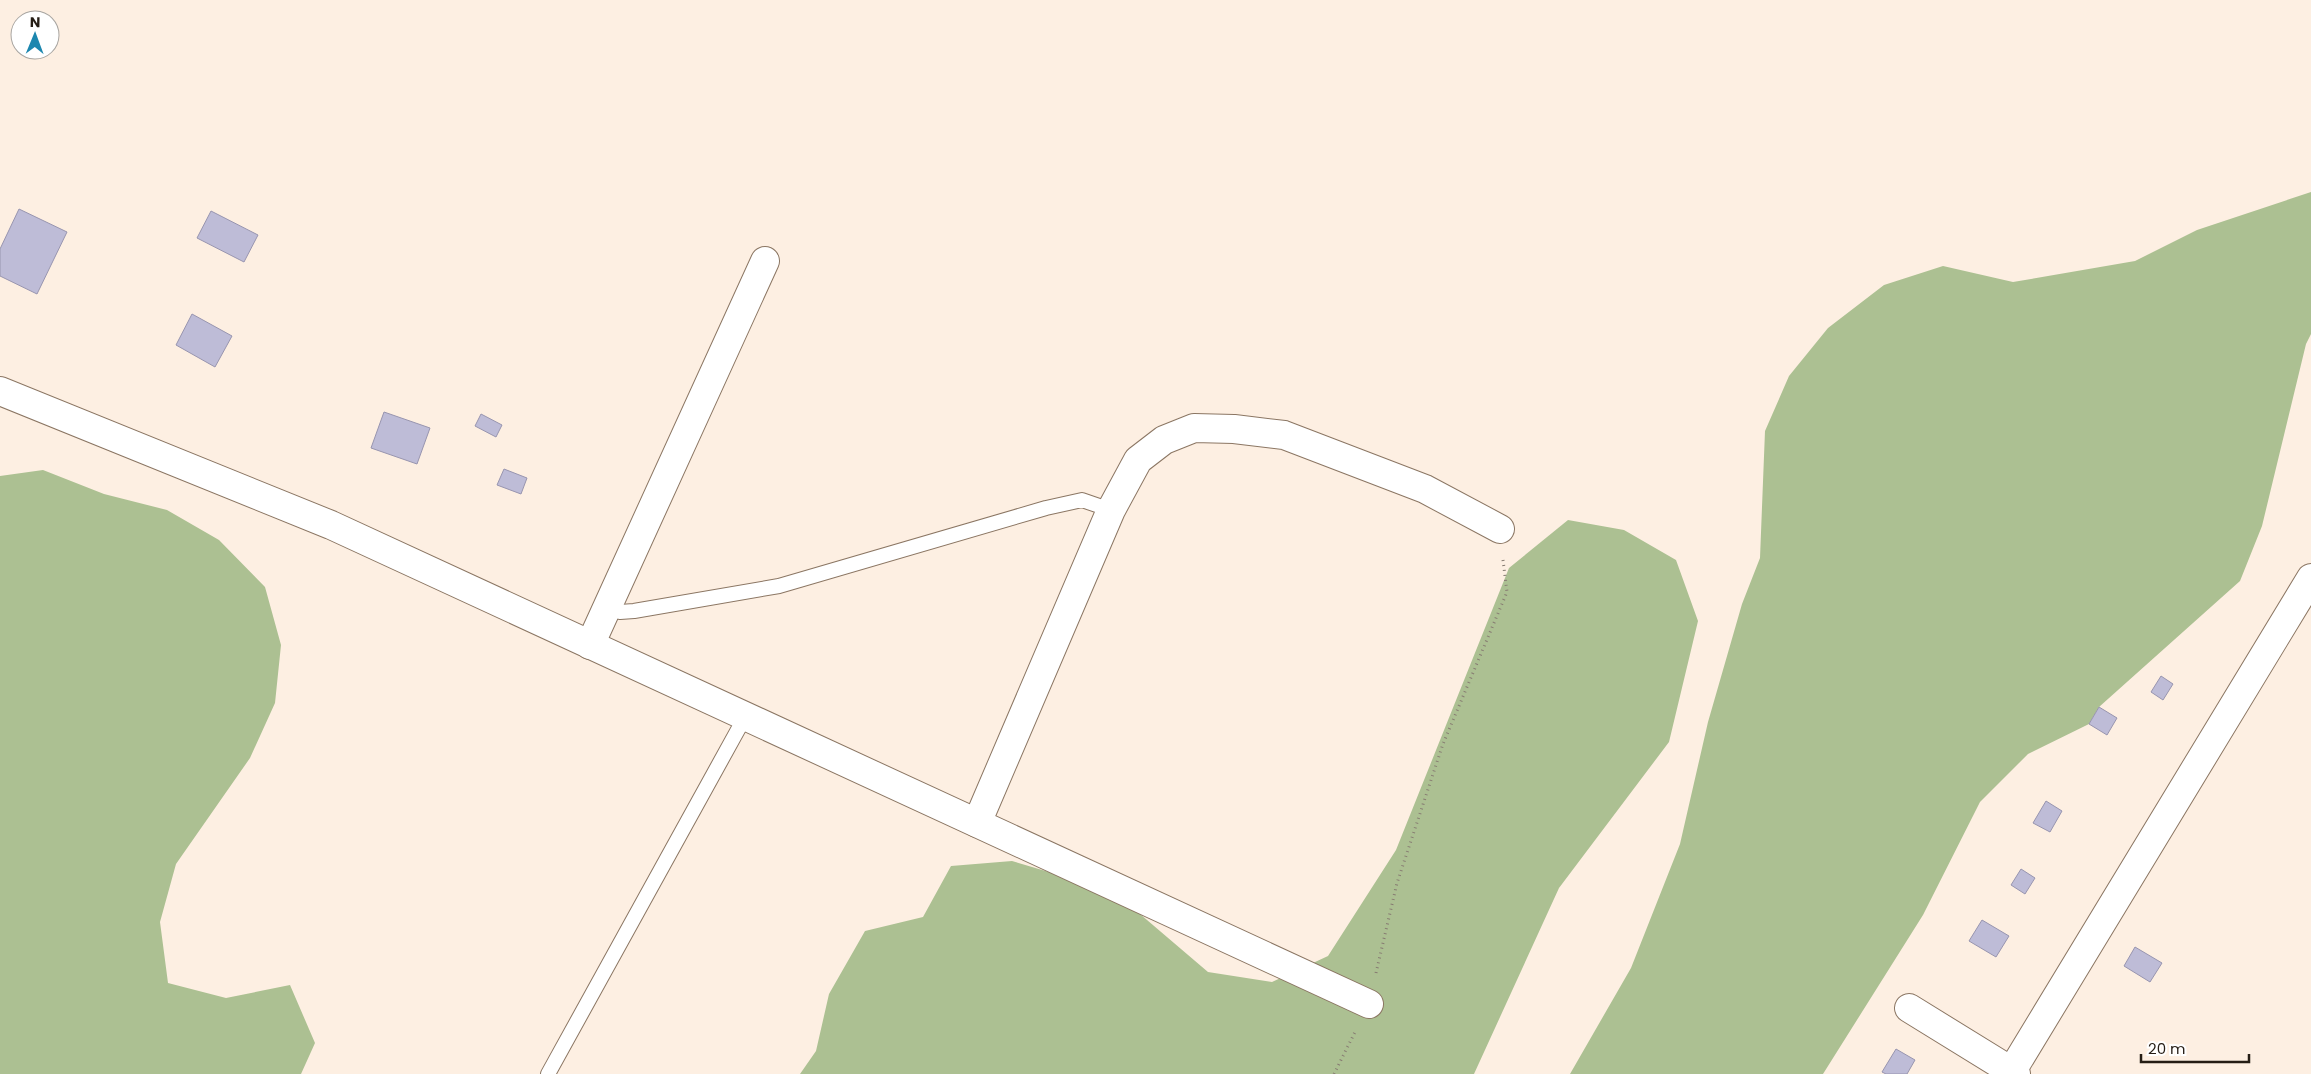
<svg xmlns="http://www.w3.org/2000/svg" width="2311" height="1074" viewBox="0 0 2311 1074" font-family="Poppins,sans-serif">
<rect width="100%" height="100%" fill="#fdefe2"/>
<g fill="#acc092">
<polygon points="2311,192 2311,334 2306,344 2262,526 2240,581 2099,707 2089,724 2028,754 1980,802 1923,915 1823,1074 1570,1074 1631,968 1680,844 1708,722 1742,604 1760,558 1765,431 1789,376 1828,328 1884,285 1943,266 2013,282 2135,261 2197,230"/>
<polygon points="43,470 104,494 167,510 219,540 265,587 281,645 275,703 250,758 176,864 160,922 168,983 226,998 290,985 315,1043 301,1074 0,1074 0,476"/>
<polygon points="1568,520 1624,530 1676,560 1698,621 1669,742 1559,888 1474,1074 800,1074 816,1051 829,994 865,931 923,917 951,866 1012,861 1113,891 1208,972 1272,982 1328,956 1396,850 1509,568"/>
</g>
<g fill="#bebcd7" stroke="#9895af">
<polygon points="19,209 67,232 37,294 0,276 0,249"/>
<polygon points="211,211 258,235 244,262 197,238"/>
<polygon points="192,314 232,336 215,367 176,345"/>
<polygon points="384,412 430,428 417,464 371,448"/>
<polygon points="481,414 502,425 496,437 475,426"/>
<polygon points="504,469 527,478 521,494 497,485"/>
<polygon points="2161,676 2173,684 2163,700 2151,692"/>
<polygon points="2099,707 2117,718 2107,735 2089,724"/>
<polygon points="2046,801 2062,811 2050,832 2033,823"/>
<polygon points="2021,869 2035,878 2025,894 2011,885"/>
<polygon points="1982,920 2009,936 1996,957 1969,941"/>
<polygon points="2135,947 2162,963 2150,982 2124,966"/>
<polygon points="1896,1049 1915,1060 1907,1074 1886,1074 1882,1072"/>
</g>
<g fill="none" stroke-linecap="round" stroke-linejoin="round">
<g stroke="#8b7663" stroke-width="16">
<g id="service">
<polyline points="607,609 620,612 634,611 779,586 1046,508 1082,500 1111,510"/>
<polyline points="548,1074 745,717"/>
</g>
</g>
<g stroke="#8b7663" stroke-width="30">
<g id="minor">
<polyline points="0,391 331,525 1369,1004"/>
<polyline points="590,645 765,261"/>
<polyline points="977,823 1111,510 1138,460 1164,440 1194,428 1234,429 1284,435 1425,489 1500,529"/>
<polyline points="1909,1008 2016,1074"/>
<polyline points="2010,1074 2311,578"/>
</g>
</g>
<g stroke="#877c72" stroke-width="3" stroke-dasharray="1 4" stroke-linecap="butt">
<polyline points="1376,973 1397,883 1443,744 1507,592 1503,560"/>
<polyline points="1334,1074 1355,1032"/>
</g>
<use href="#service" stroke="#fff" stroke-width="14"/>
<use href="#minor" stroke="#fff" stroke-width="28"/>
</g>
<g transform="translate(35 35) rotate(1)"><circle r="24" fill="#ffffff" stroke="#a8a5a1"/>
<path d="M0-4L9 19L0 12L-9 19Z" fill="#1c87af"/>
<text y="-8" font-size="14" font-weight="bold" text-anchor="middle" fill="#251d15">N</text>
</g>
<path d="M2141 1054v8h108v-8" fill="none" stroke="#251d15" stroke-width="2.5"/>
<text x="2148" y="1054" font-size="15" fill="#251d15" stroke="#ffffff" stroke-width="4" paint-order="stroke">20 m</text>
</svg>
